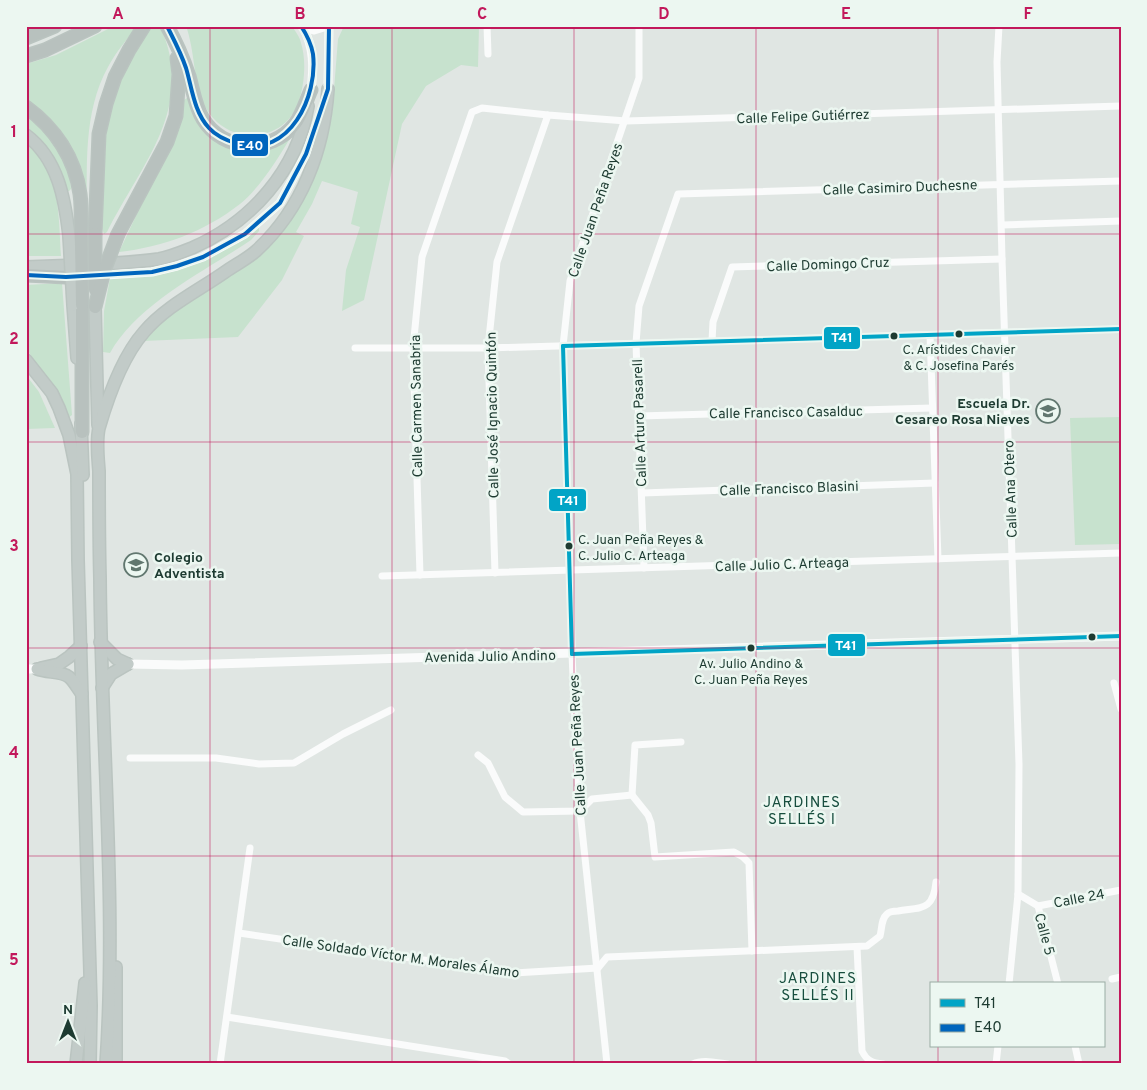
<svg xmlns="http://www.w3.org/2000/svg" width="1147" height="1090" viewBox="0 0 1147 1090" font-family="Overpass,sans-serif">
<rect width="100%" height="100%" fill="#e0e6e3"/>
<g fill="#c7e2ce">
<path d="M114,26H138C127,39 116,52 108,67C83,112 87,167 87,217C84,197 83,174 75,156C66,133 47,115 26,101V64L56,55Z"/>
<path d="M150,26H160C197,107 141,164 107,232L104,234L101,225L107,119L118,77Z"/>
<path d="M186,26H292C295,31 300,37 301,43C308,64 304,106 286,122C260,146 218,136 204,104C193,80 195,51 186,26Z"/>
<polygon points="344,26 479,26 478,67 461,65 426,86 402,124 364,300 342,311 346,270 360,227 351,224 358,192 322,181 312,204 296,232 304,236 282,280 238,337 143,341 161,322 187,300 257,255 313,178 327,136 332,115 338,39"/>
<path d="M187,98H190L228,143L290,138L289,140C278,159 257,191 240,204C204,232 163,247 119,252L180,122L184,100Z"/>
<path d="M26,117C51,130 70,161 71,189L69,191H67C57,168 49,141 26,129Z"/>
<path d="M26,140C31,146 37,152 42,158C60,186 59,224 61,256H26Z"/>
<path d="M256,228H259V231L251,240C205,271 137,304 110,353L103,352L104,311L110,278L177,269Z"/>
<polygon points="62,283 72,415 68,418 48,381 26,348 26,285"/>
<polygon points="26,375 39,392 55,428 26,429"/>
<polygon points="1121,417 1121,544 1075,545 1070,418"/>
</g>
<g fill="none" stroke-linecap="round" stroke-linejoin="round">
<g stroke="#bac4c0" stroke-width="14">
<g id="trunk">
<path d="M26,135C58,159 65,199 69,236"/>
<path d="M98,264C118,263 139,262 159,259C170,257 182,252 192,248C251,222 297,171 308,106"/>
<polyline points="26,267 80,265"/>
<polyline points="73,305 77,358"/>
<polyline points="95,307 98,425"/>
<polyline points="26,360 52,393 59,408 69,435 77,474 78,560 91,1006 90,1064"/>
<polyline points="81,424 83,475"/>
<polyline points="100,642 117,659 128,664"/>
<polyline points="41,668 59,664 69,657 81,646"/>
<path d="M37,669C47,673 62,671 69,677C74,681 78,689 82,694"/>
<polyline points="102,688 111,674 128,664"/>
<polyline points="116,967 116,1064"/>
<polyline points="76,1064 85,983"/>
<path d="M106,1064C117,902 101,740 100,578C99,542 99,506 99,471C98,458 96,441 99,428C108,397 122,357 144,332C166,306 198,291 225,272C235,265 247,259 256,251C302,209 324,150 328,89"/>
</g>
</g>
<g stroke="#bac4c0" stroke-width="15">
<g id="motorway">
<path d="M167,26C176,42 183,58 189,76C193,90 195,106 203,119C223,152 271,154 295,124C302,115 306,101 311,90"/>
<polyline points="26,38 55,26"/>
<polyline points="26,56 45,50 95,26"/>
<path d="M26,107C55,128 75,158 80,194C82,208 81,223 81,237"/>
<polyline points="95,234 99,134 106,104 115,77 129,50 144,26"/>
<polyline points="118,234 167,142 176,116 179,74 177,58"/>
<polyline points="26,275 66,277"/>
<polyline points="82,305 82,432"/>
</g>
</g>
<g stroke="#fafbfb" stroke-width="7">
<polyline points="487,26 488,54"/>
<polyline points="999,26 997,62 1002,259 1019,764 1018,894 1009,984"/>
<polyline points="1002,225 1121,221"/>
<polyline points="930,335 938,559"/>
<polyline points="712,341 713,322 732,267 1002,259"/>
<polyline points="355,348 488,348 1121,329"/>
<polyline points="639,416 932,408"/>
<polyline points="642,493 935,483"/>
<polyline points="644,568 636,343 639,306 678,194 1121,181"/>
<polyline points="495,573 488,348 497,262 548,115"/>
<polyline points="420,575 413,348 422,257 472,112 482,108 548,115 626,121 1121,106"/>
<polyline points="382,576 1121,553"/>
<polyline points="1114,683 1121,709"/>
<polyline points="478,755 488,763 505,797 523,812 580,811 592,799 632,795 648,815 651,823 655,857 734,852 743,857 749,863 752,951"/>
<polyline points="130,758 216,758 259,764 294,763 343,734 391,710"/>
<polyline points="632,795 635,745 681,742"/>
<polyline points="1018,894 1038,906 1058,984"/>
<polyline points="1038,906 1121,890"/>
<path d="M239,933L514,973L598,968L607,957L867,946L880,936C882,929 881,919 887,914C890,911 895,911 898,911C922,907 933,911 936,882"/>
<path d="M857,947L862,1051C867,1061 872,1063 883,1064"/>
<polyline points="1112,979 1121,977"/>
<polyline points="227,1017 505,1061 509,1064"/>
<polyline points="1075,1046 1079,1064"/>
<polyline points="220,1064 250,848"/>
<polyline points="607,1064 580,811 577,763 572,654 563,346 570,281 639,78 639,26"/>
<path d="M693,1064C703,1059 717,1063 727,1064"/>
<polyline points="996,1064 998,1046"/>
</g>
<g stroke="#fafbfb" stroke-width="9">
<polyline points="302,26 314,30 327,26"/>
<path d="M303,27C314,48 314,67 311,90"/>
<polyline points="327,94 328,84 329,26"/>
<polyline points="76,277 152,272 177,266 203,257 245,234 280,203 306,154 322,109"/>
<polyline points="128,664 182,665 1121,636"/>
<polyline points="26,669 37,669"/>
</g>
<use href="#trunk" stroke="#c2cbc8" stroke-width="11"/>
<use href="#motorway" stroke="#b8c1be" stroke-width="12"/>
<g stroke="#bac4c0" stroke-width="14" stroke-linecap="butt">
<polyline id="trunk-bridge" points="69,236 73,305"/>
</g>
<g stroke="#bac4c0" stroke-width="15" stroke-linecap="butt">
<g id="motorway-bridge">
<polyline points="81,237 82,305"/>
<polyline points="95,290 95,234"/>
<polyline points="95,307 104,271 118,234"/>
</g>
</g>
<use href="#trunk-bridge" stroke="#c2cbc8" stroke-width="11"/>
<use href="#motorway-bridge" stroke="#b8c1be" stroke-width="12"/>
<g stroke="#ecf7f1" stroke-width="8">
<g id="bus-1">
<polyline points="563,346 1121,329"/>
<polyline points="563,346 572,654"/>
<polyline points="572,654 1121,636"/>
</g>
</g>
<g stroke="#ecf7f1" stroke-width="8">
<g id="bus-2">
<path d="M167,26C174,40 181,53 186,68C192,88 194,112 209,128C216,136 228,141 238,144C290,158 318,96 313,54C311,43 307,35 301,26"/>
<polyline points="26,275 66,277 152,272 177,266 203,257 245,234 280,203 306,154 328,89 329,26"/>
</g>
</g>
<use href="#bus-1" stroke="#01a4c6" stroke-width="4"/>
<use href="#bus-2" stroke="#0065bd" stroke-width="4"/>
</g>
<path fill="none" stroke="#c2185b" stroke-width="1" stroke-opacity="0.55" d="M210,26V1064M392,26V1064M574,26V1064M756,26V1064M938,26V984M26,234H1121M26,442H1121M26,648H1121M26,856H1121M938,1046V1064"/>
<defs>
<g id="school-ring" transform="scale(1.25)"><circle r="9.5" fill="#ecf7f1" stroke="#61776f" stroke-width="1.5"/><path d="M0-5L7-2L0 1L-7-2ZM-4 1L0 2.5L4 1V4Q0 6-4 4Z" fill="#61776f"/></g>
</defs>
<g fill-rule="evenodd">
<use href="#school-ring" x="1048" y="411"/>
<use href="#school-ring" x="136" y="565"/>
</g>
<g fill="#1d3b31" stroke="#ecf7f1" stroke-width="2">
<circle cx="959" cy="334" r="4.5"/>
<circle cx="894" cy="336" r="4.5"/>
<circle cx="569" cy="546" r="4.5"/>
<circle cx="1092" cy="637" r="4.5"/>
<circle cx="751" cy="648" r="4.5"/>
</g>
<g text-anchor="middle" stroke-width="5" stroke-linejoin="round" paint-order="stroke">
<g font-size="13" fill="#1d3b31" stroke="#ecf7f1">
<text x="959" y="354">C. Arístides Chavier<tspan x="959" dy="16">&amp; C. Josefina Parés</tspan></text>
<text x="578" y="544" text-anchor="start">C. Juan Peña Reyes &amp;<tspan x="578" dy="16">C. Julio C. Arteaga</tspan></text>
<text x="751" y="668">Av. Julio Andino &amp;<tspan x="751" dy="16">C. Juan Peña Reyes</tspan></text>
</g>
<g font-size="14" fill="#1d3b31" stroke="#ecf7f1">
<text transform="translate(803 116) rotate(-2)" y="5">Calle Felipe Gutiérrez</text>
<text transform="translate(900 187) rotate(-2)" y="5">Calle Casimiro Duchesne</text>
<text transform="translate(595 210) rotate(-71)" y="5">Calle Juan Peña Reyes</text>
<text transform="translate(828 264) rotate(-2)" y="5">Calle Domingo Cruz</text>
<text transform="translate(416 406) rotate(-91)" y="5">Calle Carmen Sanabria</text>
<text transform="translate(786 412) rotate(-1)" y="5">Calle Francisco Casalduc</text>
<text transform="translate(492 415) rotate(-91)" y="5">Calle José Ignacio Quintón</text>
<text transform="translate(639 423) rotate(-92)" y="5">Calle Arturo Pasarell</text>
<text transform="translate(789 488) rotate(-2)" y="5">Calle Francisco Blasini</text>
<text transform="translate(1010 489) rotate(-92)" y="5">Calle Ana Otero</text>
<text transform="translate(782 564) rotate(-2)" y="5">Calle Julio C. Arteaga</text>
<text transform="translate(490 656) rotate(-1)" y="5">Avenida Julio Andino</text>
<text transform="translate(577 745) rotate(-93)" y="5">Calle Juan Peña Reyes</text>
<text transform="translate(1079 898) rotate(-11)" y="5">Calle 24</text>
<text transform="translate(1045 934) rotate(75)" y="5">Calle 5</text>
<text transform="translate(401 956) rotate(8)" y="5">Calle Soldado Víctor M. Morales Álamo</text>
</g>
<g font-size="14" font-weight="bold" fill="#1d3b31" stroke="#ecf7f1" text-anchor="end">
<text x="1030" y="408">Escuela Dr.<tspan x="1030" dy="16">Cesareo Rosa Nieves</tspan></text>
<text x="154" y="562" text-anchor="start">Colegio<tspan x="154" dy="16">Adventista</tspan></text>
</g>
<g font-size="15" letter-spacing="1" fill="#174e3e" stroke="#ecf7f1">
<text x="802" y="807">JARDINES<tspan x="802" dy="17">SELLÉS I</tspan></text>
<text x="818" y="983">JARDINES<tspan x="818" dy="17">SELLÉS II</tspan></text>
</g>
</g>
<g stroke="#ecf7f1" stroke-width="2">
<rect x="231" y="133" width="38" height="24" rx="5" fill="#0065bd"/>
<rect x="823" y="326" width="38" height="24" rx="5" fill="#01a4c6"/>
<rect x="548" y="488" width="39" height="24" rx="5" fill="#01a4c6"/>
<rect x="827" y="633" width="39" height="24" rx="5" fill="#01a4c6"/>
</g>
<g font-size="14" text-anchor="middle" font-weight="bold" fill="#fff">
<text x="250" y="150">E40</text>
<text x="842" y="342">T41</text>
<text x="568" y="505">T41</text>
<text x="846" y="650">T41</text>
</g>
<rect width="1147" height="1090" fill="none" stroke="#ecf7f1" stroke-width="55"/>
<rect x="930" y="982" width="175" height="65" fill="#ecf7f1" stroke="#99aca4"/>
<rect x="940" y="999" width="25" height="8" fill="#01a4c6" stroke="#99aca4"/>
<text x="974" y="1008" font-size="15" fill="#1d3b31">T41</text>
<rect x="940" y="1024" width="25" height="8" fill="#0065bd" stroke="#99aca4"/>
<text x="974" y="1032" font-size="15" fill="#1d3b31">E40</text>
<g transform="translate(68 1022)" stroke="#ecf7f1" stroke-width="4" paint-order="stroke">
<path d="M0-4L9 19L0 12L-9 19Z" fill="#1d3b31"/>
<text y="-8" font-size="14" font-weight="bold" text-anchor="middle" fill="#1d3b31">N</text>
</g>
<rect x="28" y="28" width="1092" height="1034" fill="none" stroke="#c2185b" stroke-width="2"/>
<g font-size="16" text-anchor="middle" font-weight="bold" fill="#c2185b">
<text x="118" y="19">A</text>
<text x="300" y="19">B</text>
<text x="482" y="19">C</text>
<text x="664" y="19">D</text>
<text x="846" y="19">E</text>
<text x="1028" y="19">F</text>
<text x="14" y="137">1</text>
<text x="14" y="344">2</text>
<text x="14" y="551">3</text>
<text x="14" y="758">4</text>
<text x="14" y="965">5</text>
</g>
</svg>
